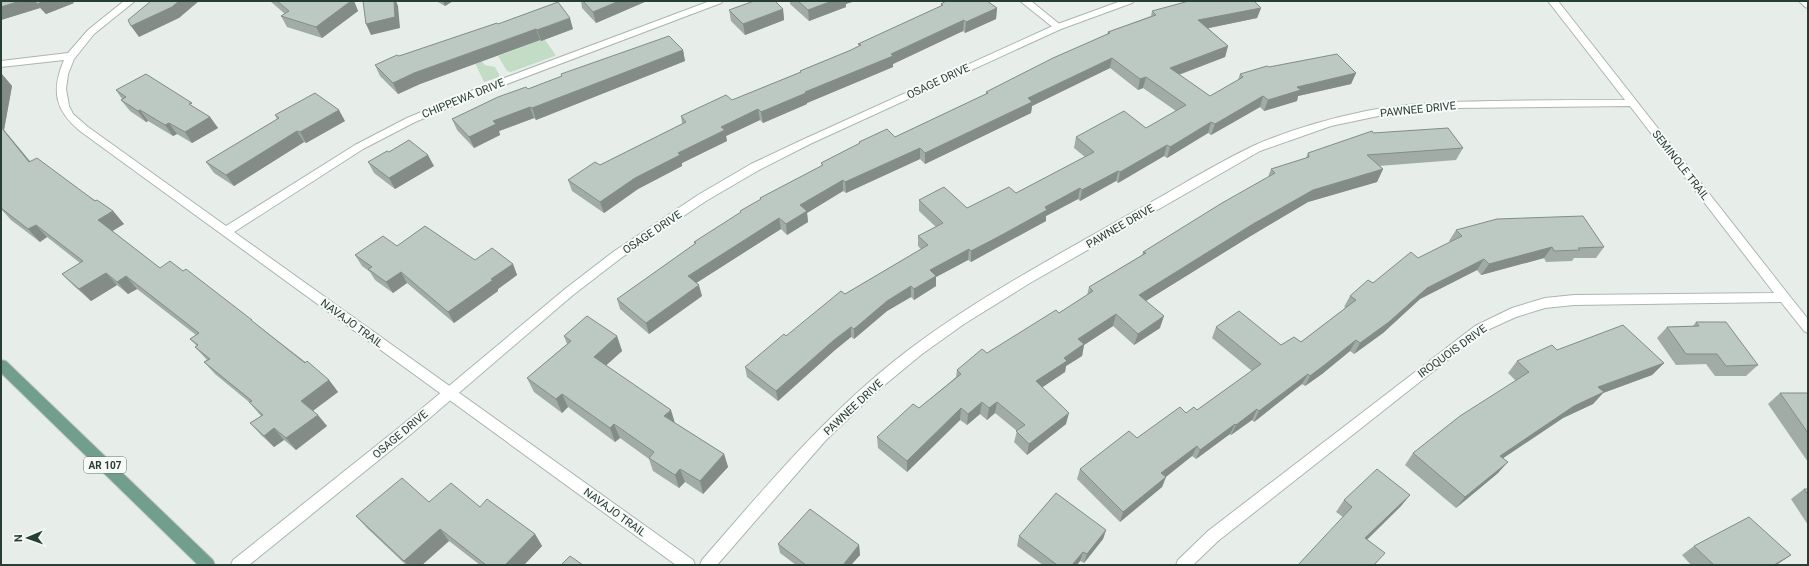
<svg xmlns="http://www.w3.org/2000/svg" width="1809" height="566" viewBox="0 0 1809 566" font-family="Roboto,sans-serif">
<rect width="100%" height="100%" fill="#e7eeea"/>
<g fill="#c2dcc6">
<polygon points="522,33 545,40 555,54 555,56 511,72 507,71 498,56 530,44"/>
<polygon points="475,53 485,65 495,67 499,74 499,77 484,82 475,63"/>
</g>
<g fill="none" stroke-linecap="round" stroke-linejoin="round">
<g stroke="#aab6b0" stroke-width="2">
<g id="street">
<path d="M124,1H135L94,34L74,59L68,74L66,89L69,106L73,114L88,127L226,226L355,145L407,118L483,86L710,1H723L721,3L491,90L415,122L363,149L234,232L693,560L695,565H676L80,131C55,110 51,91 64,60L1,67V61L68,53L88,30Z"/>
<polygon points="1020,1 1031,1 1063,27 1058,30 1055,29"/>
<path d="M1548,1H1558L1788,294L1808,319V333L1804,331L1781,302L1574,305L1545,308L1516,317L1483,332L1218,541L1193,565H1176L1178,560L1208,531L1475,326L1512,308L1545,298L1574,295L1774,293L1630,106L1453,108L1402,111L1331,126L1260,151L1030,283L964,324L922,354L876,392L826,440L717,565H700L702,560C762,491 821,420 893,362C967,303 1053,258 1135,211C1174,190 1213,165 1253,146C1289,130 1328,119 1366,111C1407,103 1448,102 1490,101C1535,100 1580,100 1625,100Z"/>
<polygon points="1799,1 1808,1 1808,8 1805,7"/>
</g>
</g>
<g stroke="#a6b8b0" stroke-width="2">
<polygon id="secondary" points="1121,1 1134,1 1132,3 1061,29 810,144 759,170 706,201 621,258 573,295 411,434 249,565 231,565 233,560 401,426 565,289 613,252 698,195 751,164 802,140 1055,25"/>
</g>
<g stroke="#c3c9c6" stroke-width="2">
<polygon id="primary" points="1,360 6,361 213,560 215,565 198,565 1,373"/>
</g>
<use href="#street" fill="#fff" fill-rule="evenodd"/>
<use href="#secondary" fill="#fff" fill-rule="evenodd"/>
<use href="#primary" fill="#719e8d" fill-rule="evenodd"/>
</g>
<g fill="#a2aca7">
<polygon points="1,1 75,1 73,2 74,3 46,14 40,8 1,20"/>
<polygon points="270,1 354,1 358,11 322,38 287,27 281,16 285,14"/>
<polygon points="436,1 453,1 445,6"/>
<polygon points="581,1 647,1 596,23 582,8"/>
<polygon points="790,1 855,1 846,4 846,7 809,21 790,4"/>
<polygon points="941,4 997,8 996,19 965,33 963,31 893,64 893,67 807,103 807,104 763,123 760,120 726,136 727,141 682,163 682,166 638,189 604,213 572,191 568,180 600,165 682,124 681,116 732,100 801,72 800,71 851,50 859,46 858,44 941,6"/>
<polygon points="1261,8 1257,18 1208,28 1228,46 1225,57 1179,75 1210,96 1238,80 1240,74 1269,67 1356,73 1351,84 1298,96 1297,101 1264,111 1260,107 1211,135 1208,133 1167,158 1164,156 1118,183 1116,181 1080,201 1078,199 1046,216 1046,221 997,247 971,262 968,260 936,277 936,286 914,300 911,297 887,311 854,339 851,337 835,350 778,401 747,377 745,367 786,336 845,294 921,249 918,246 918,236 936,227 919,211 919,200 967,208 1016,193 1085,157 1074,148 1076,137 1146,128 1176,111 1143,88 1138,90 1110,68 1032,106 1031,113 925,164 920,159 846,193 843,191 807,213 808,222 787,235 781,229 696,283 702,296 649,334 620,309 617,299 695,244 694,242 741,213 740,211 761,200 760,198 822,166 821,163 859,144 859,142 895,137 986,94 986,92 1107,34 1108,32 1151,16 1152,11"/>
<polygon points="783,9 784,20 745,35 731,21 729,10"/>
<polygon points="498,24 573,29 541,41 540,40 420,84 398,94 380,76 375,65 399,56"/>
<polygon points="683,50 685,61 536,120 534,118 499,131 500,135 474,148 457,130 452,119 528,89 562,76 561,74"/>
<polygon points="1,73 12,86 4,130 30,161 113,211 124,224 112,231 160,268 256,324 329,380 338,392 313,411 327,426 296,450 284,440 274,447 261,435 250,423 261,416 249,402 215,374 204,362 207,360 195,347 197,346 190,339 196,335 137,289 128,294 117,285 91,301 74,286 62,274 80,263 47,237 40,242 11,220 1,209"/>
<polygon points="116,90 194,107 210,117 218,128 192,143 177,134 173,136 148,121 146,122 130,111 121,100 122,99"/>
<polygon points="275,115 345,121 306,143 304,142 234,186 214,173 206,162 277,119"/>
<polygon points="1373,133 1463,148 1456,160 1379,166 1383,169 1377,182 1308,202 1249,237 1146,301 1160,328 1134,345 1113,326 1084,345 1082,356 1066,366 1065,372 1042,387 1066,424 1027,455 1014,442 1017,431 995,413 987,420 980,414 967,425 960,420 907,472 878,448 877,437 919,408 956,377 957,370 1059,313 1087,295 1089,287 1142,255 1143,252 1268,177 1271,169 1306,158 1308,153"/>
<polygon points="389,152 434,166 395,189 374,173 368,162"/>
<polygon points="1456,230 1604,247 1596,258 1574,258 1572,261 1546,262 1544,258 1481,275 1477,270 1420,299 1383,333 1354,354 1350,351 1322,374 1305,386 1302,384 1254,422 1252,420 1231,435 1230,434 1196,459 1192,456 1166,477 1162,487 1120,522 1077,479 1080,469 1137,438 1186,413 1197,410 1252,371 1212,338 1216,327 1281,345 1301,342 1346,308 1344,307 1350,296 1418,258 1450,242 1449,241"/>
<polygon points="397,246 475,260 513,264 517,275 498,289 498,291 454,323 407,283 393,293 375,280 370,272 362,266 355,255"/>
<polygon points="1696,322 1758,365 1746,376 1715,376 1706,364 1676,365 1657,338 1667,327 1693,326"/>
<polygon points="564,336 617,336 622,351 606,365 675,423 724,454 728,467 703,494 685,482 679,488 653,471 649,459 620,438 615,442 568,407 562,413 534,392 527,378 567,344"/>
<polygon points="1557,350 1664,363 1652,375 1603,393 1593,404 1563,418 1503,458 1498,473 1456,508 1405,465 1413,453 1516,381 1508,373 1517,361"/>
<polygon points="1780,393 1808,393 1808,462 1768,404"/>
<polygon points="1804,489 1808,489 1808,525 1791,499"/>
<polygon points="1410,495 1401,506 1367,540 1376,564 1343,517 1336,512 1344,500"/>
<polygon points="429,502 480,507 535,534 542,546 524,565 480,565 449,541 422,565 406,565 367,528 356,516"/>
<polygon points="1106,530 1103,539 1084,563 1080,561 1077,565 1043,565 1017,546 1019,536"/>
<polygon points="778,544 859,545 860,555 851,565 796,565 780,553"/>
<polygon points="1694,546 1791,555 1776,565 1691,565 1682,555"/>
</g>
<g fill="#848c88">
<polygon points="20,1 35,1 40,8 1,20 1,7"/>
<polygon points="44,1 75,1 73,2 74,3 46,14 37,4"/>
<polygon points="179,1 199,1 179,18 139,37 131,26"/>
<polygon points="351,1 354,1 358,11 322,38 316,27"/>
<polygon points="394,1 396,1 398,6 400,28 371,35 366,24"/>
<polygon points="443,1 453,1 445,6"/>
<polygon points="619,1 647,1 596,23 593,12"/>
<polygon points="832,1 855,1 846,4 846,7 809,21 808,10"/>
<polygon points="997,8 996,19 965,33 966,22"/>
<polygon points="1261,8 1257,18 1195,31 1198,20"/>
<polygon points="783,9 784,20 745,35 743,24"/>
<polygon points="570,18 573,29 541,41 537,30"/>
<polygon points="964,20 963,31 893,64 893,67 807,103 807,104 763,123 761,112 805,92 891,54"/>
<polygon points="536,29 540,40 420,84 398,94 393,83 414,73"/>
<polygon points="1228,46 1225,57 1167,79 1170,68"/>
<polygon points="683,50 685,61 536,120 532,108"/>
<polygon points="1112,58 1110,68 1032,106 1031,113 925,164 925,153 1028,98"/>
<polygon points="1,73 12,86 4,130 40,174 29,162 1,127"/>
<polygon points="1356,73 1351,84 1298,96 1297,101 1264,111 1268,100 1297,87"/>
<polygon points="1146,77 1143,88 1138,90 1140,79"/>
<polygon points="1263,96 1260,107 1211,135 1215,124"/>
<polygon points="530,107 534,118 499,131 500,135 474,148 469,137 493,121"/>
<polygon points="758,109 760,120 726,136 727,141 682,163 682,166 638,189 604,213 600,202 635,178 678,153 721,127"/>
<polygon points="140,110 148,121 146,122 138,111"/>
<polygon points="339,110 345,121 306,143 300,132"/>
<polygon points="210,117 218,128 192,143 185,132"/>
<polygon points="1211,122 1208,133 1167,158 1170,147"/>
<polygon points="169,123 177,134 173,136 165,125"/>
<polygon points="297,131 304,142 234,186 226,175"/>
<polygon points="1167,145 1164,156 1118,183 1120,172"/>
<polygon points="920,148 920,159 846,193 845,182"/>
<polygon points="428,155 434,166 395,189 389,178"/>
<polygon points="1383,169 1377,182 1308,202 1249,237 1136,307 1139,295 1253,224 1313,190"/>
<polygon points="1118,171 1116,181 1080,201 1082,190"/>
<polygon points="843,180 843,191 807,213 808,222 787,235 786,224 800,205"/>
<polygon points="1080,188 1078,199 1046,216 1046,221 971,262 971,251 1045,207"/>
<polygon points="113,211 124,224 109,233 98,220"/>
<polygon points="779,218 781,229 690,287 688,276"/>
<polygon points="36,225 47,237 40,242 28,229"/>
<polygon points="1552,247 1544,258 1481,275 1489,264"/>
<polygon points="969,249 968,260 936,277 936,286 914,300 914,289 930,270"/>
<polygon points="1484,259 1477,270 1420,299 1383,333 1354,354 1360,343 1427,288"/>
<polygon points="513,264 517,275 498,289 498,291 454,323 448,312 491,279"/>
<polygon points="401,272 407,283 393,293 386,282"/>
<polygon points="106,273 117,285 91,301 79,289"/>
<polygon points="126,276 137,289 128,294 117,282"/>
<polygon points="699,285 702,296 649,334 646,323"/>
<polygon points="911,286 911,297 887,311 854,339 854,329 887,301"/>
<polygon points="1116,314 1113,326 1084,345 1082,356 1066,366 1065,372 1034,393 1036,381 1064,358 1078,339"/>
<polygon points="1164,316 1160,328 1134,345 1138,334"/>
<polygon points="851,327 851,337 835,350 778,401 776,391 834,340"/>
<polygon points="617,336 622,351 600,371 594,357"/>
<polygon points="1356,340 1350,351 1322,374 1305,386 1310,376"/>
<polygon points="1664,363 1652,375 1603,393 1593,404 1563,418 1490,467 1500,456 1598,387"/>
<polygon points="1308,374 1302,384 1254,422 1259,411"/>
<polygon points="329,380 338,392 311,412 301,401"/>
<polygon points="562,394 568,407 562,413 556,399"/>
<polygon points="982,402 980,414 967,425 968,414"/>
<polygon points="997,402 995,413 987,420 989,408"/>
<polygon points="961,408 960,420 907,472 907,461"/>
<polygon points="1257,409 1252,420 1231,435 1236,425"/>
<polygon points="671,410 675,423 664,416"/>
<polygon points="1069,413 1066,424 1027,455 1029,444"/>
<polygon points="318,415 327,426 296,450 286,438"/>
<polygon points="614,424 620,438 615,442 610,428"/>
<polygon points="1235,424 1230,434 1196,459 1200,450"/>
<polygon points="274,428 284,440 274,447 264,436"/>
<polygon points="1197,446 1192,456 1158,483 1161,473"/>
<polygon points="724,454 728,467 703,494 700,481"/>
<polygon points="1508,462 1498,473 1456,508 1465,497"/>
<polygon points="680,469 685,482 679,488 675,475"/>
<polygon points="1166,477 1162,487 1120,522 1123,512"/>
<polygon points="1410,495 1401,506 1357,549 1365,538"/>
<polygon points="440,529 449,541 422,565 408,565 404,561"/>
<polygon points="1106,530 1103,539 1084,563 1087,554"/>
<polygon points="535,534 542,546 524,565 505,565"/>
<polygon points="859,545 860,555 851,565 843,565"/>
<polygon points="1083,552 1080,561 1077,565 1072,565"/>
<polygon points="1791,555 1776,565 1774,565"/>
</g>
<g fill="#bcc8c2" stroke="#848c88">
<polygon points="1,1 20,1 1,7"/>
<polygon points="35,1 44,1 37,4"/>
<polygon points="151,1 179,1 172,7 131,26 128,20"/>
<polygon points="277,1 351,1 316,27 281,16 289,11"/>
<polygon points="363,1 394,1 395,17 366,24"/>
<polygon points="583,1 619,1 593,12"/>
<polygon points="754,1 775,1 783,9 743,24 729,10"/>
<polygon points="798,1 832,1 808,10"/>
<polygon points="946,1 987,1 997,8 966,22 964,20 891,54 893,56 805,92 806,93 761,112 758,109 721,127 725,130 678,153 680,155 635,178 600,202 568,180 595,162 600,165 686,122 681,116 726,95 732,100 801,72 800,71 851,50 861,45 858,44 943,5 941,4"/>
<polygon points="1189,1 1254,1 1261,8 1198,20 1228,46 1170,68 1210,96 1243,77 1240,74 1267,66 1269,67 1337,54 1356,73 1297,87 1301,90 1268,100 1263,96 1215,124 1211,122 1170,147 1167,145 1120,172 1118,171 1082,190 1080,188 1045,207 1047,210 998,237 971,251 969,249 930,270 936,276 914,289 911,286 887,301 854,329 851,327 834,340 776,391 745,367 784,334 786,336 841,291 845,294 928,245 918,236 943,223 919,200 944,187 967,208 1009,187 1016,193 1094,152 1076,137 1124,111 1146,128 1186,105 1146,77 1140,79 1112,58 1028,98 1032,102 925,153 920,148 845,182 843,180 800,205 807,211 786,224 779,218 688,276 699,285 646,323 617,299 696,243 694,242 741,212 740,211 761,199 760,198 823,165 821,163 860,143 859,142 887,129 895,137 988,93 986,92 1053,58 1110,33 1108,32 1156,15 1152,11"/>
<polygon points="558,2 570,18 537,30 536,29 414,73 393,83 375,65 397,55 399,56 497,23 498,24"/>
<polygon points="669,36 683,50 532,108 530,107 493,121 496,124 469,137 452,119 498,97 526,87 528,89 562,76 561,74"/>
<polygon points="146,74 192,103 189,104 210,117 185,132 169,123 165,125 140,110 138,111 121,100 126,97 116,90"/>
<polygon points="315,93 339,110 300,132 297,131 226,175 206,162 279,118 275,115"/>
<polygon points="1,127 29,162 37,158 95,201 97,200 113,211 98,220 160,268 170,261 183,271 186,269 252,320 251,320 305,363 307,361 329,380 301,401 318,415 286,438 274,428 264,436 250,423 263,415 249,402 252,401 204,362 210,359 195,347 198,345 190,339 199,333 126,276 117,282 106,273 79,289 62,274 83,261 36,225 28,229 1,208 1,206 2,206 1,205"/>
<polygon points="1448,128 1463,148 1367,155 1383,169 1313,190 1253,224 1139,295 1164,316 1138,334 1116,314 1078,339 1084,344 1064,358 1067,361 1036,381 1069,413 1029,444 1016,431 1025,425 997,402 989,408 982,402 968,414 961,408 907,461 877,437 913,404 919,408 961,374 957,370 982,349 987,353 1056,310 1059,313 1093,291 1089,287 1146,253 1143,252 1222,203 1275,173 1271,169 1309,157 1308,153 1372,131 1373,133"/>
<polygon points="409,140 428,155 389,178 368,162 387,151 389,152"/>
<polygon points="1583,216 1604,247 1578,248 1580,250 1554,251 1552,247 1489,264 1484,259 1427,288 1389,322 1360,343 1356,340 1327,363 1310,376 1308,374 1259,411 1257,409 1236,425 1235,424 1200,450 1197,446 1161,473 1166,477 1123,512 1080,469 1129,431 1137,438 1180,407 1186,413 1194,407 1197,410 1261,364 1216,327 1239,311 1281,345 1294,337 1301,342 1356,300 1350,296 1368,280 1373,283 1411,252 1418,258 1462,236 1456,230 1497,219"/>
<polygon points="425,226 475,260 492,248 513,264 491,279 493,280 448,312 401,272 386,282 368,269 372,267 355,255 383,236 397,246"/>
<polygon points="587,316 617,336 594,357 671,410 664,416 724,454 700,481 680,469 675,475 649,458 654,452 614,424 610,428 562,394 556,399 527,378 571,341 564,336"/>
<polygon points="1696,322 1726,322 1758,365 1726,366 1717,354 1686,354 1667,327 1699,326"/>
<polygon points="1623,325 1664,363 1598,387 1604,392 1574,406 1500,456 1508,462 1465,497 1413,453 1460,416 1529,372 1517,361 1552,345 1557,350"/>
<polygon points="1780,393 1808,393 1808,433"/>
<polygon points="1377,469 1410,495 1365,538 1385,553 1374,565 1298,565 1352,507 1344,500"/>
<polygon points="402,478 429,502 451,483 480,507 487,499 535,534 505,565 486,565 440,529 404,561 356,516"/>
<polygon points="1804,489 1808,489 1808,495"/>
<polygon points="1056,493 1106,530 1087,554 1083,552 1072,565 1057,565 1019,536"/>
<polygon points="810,509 859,545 843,565 806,565 778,544"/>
<polygon points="1749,517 1791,555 1774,565 1714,565 1694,546"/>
<polygon points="570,556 583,565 561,565"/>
</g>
<g text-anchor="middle" stroke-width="4" stroke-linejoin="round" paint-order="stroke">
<rect fill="#f7faf8" stroke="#657670" stroke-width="1" x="84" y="457" width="42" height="16" rx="3"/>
<g font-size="10" font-weight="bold" fill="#273e35">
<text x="105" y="469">AR 107</text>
</g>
<g font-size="11" fill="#273e35" stroke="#f7faf8">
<text transform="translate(938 81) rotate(-25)" y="4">OSAGE DRIVE</text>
<text transform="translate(463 98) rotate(-22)" y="4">CHIPPEWA DRIVE</text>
<text transform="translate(1418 109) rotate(-6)" y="4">PAWNEE DRIVE</text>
<text transform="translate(1681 165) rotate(52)" y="4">SEMINOLE TRAIL</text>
<text transform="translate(1120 226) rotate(-30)" y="4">PAWNEE DRIVE</text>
<text transform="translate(652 232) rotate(-34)" y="4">OSAGE DRIVE</text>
<text transform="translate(352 323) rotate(36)" y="4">NAVAJO TRAIL</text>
<text transform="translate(1452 351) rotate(-36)" y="4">IROQUOIS DRIVE</text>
<text transform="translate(853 407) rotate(-43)" y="4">PAWNEE DRIVE</text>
<text transform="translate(400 434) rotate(-40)" y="4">OSAGE DRIVE</text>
<text transform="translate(615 512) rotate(36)" y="4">NAVAJO TRAIL</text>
</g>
</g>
<rect width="1809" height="566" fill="none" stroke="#273e35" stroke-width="4"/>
<g transform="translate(28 538) rotate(268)" stroke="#f7faf8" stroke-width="3" paint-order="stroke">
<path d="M0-3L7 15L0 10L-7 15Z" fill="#273e35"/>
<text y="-6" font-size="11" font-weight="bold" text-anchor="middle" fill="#273e35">N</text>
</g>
</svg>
